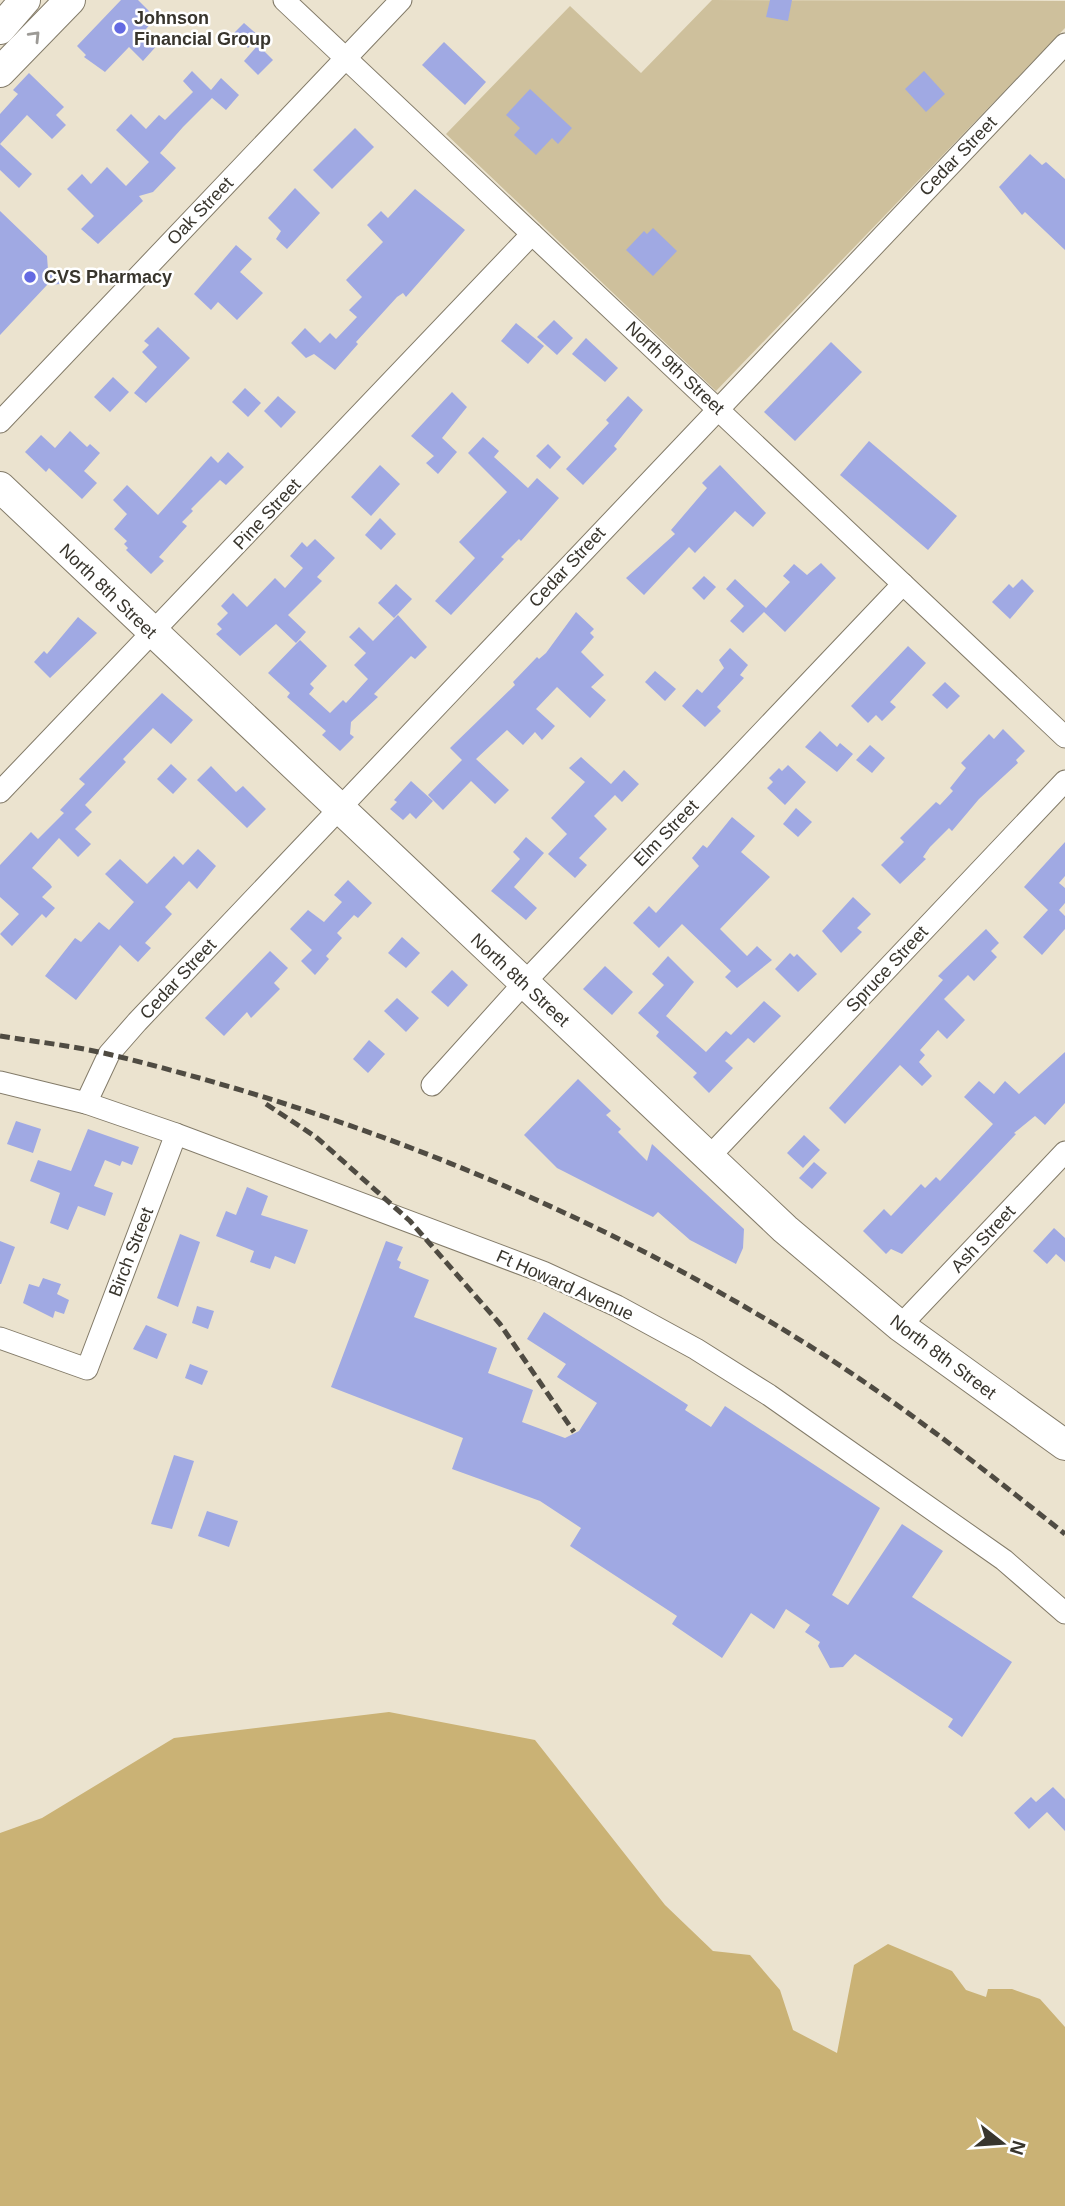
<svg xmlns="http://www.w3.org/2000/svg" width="1065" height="2206" viewBox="0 0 1065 2206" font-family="Helvetica,sans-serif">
<rect width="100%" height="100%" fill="#ebe3cf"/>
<polygon fill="#cec09c" points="712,0 1065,1 1065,28 716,391 446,134 570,6 641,73"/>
<polygon fill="#cab275" points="389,1712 535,1740 665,1905 713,1951 750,1955 780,1990 793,2030 837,2053 854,1965 888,1944 952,1971 966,1990 986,1997 988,1989 1012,1989 1040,1999 1065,2027 1065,2206 0,2206 0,1833 42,1818 174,1738"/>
<g fill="#a0a9e3">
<polygon points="121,0 138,0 156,18 146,29 160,42 143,61 129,47 105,72 84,57 86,55 77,46"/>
<polygon points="770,0 792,0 788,21 766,17"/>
<polygon points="244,23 259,36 248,48 233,34"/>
<polygon points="444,42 486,82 465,105 422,65"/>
<polygon points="258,45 273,60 258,75 244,61"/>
<polygon points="192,71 211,90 221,78 239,95 226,110 212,98 183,127 160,153 176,168 153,192 139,196 143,201 98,244 81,229 94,216 67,189 82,174 91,184 107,167 126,186 149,162 116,130 131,114 146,129 159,115 165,120 193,92 183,81"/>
<polygon points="924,71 945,94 926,112 905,89"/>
<polygon points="29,73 64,107 56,115 66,125 52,139 27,115 0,144 0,114 18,94 13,90"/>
<polygon points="530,89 572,128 558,144 552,138 536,155 514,135 520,128 506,115"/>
<polygon points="355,128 374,147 332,189 313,170"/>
<polygon points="0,144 32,174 19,188 0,170"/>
<polygon points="1030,154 1042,165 1046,162 1065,179 1065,250 1025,212 1022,215 999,187"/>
<polygon points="295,188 320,213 287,249 276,239 281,231 268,218"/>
<polygon points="415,189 465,230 406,297 403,293 397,297 356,342 358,344 335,370 314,354 306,358 291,343 305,328 320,343 330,333 336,339 357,317 349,310 362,297 346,280 383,242 367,225 381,211 388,218"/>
<polygon points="0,211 47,256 48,270 61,270 61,284 47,285 0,335"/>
<polygon points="653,228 677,251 653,276 626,250 644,231 647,234"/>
<polygon points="236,245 252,259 240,272 263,293 237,320 218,302 211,310 194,294"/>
<polygon points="554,320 573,338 557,355 537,337"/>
<polygon points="516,323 544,346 528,364 501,341"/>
<polygon points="158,327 190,358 146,403 134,393 157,367 142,352 149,345 144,341"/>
<polygon points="586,338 618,368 605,382 572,354"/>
<polygon points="831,342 862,372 795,441 764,412"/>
<polygon points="113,377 129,392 110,412 94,397"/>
<polygon points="245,388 261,403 248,417 232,402"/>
<polygon points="452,392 467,407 442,438 457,452 438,474 426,463 434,456 411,436"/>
<polygon points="278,396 296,412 281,428 264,411"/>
<polygon points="628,396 643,410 614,446 617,449 583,485 566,469 609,423 606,420"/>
<polygon points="70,431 87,447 90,444 100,453 84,471 97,483 82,499 49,468 46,472 25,452 41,435 55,448"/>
<polygon points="483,437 499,451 494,457 528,488 537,478 559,498 521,541 519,539 501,557 504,559 451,615 435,601 475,558 459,542 507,492 468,453"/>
<polygon points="869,441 957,516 928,550 840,475"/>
<polygon points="548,444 561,457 550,469 536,456"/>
<polygon points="228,452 244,467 226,485 220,480 191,509 193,511 182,522 187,526 159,557 164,561 151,574 126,550 128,548 124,544 127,541 114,529 127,514 113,500 127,485 158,515 211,456 218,463"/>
<polygon points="380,465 400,484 371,516 351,497"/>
<polygon points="720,465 766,513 753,527 735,511 695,553 689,547 644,595 626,578 675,534 671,530 707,488 702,483"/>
<polygon points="380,518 396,534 381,550 365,535"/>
<polygon points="315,539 335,558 317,577 322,581 288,615 306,632 296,643 276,624 240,656 216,634 222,629 217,624 228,613 221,606 233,593 247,607 275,578 285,588 303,568 290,556 302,542 307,547"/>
<polygon points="821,563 836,578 785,632 764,612 743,633 730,621 744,606 726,589 735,579 766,608 790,582 783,576 794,564 807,575"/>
<polygon points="704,576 716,587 704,600 692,588"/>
<polygon points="1022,579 1034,591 1010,619 992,602 1009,584 1013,588"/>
<polygon points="396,584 412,599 394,618 378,603"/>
<polygon points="576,612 594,629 590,633 594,637 581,652 604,675 591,687 606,700 590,718 557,687 536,709 555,726 542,740 535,732 523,745 507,730 476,759 509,790 495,804 471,781 443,810 428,795 462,760 450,748 515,685 513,682 537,657 539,659 546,653"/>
<polygon points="398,615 427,647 415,659 411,656 374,694 378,697 351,722 350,734 354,737 340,751 322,735 326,731 287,697 290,693 268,673 300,640 327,666 310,684 314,688 309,694 330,713 343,700 346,703 368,679 354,665 366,653 349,637 359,627 373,641"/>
<polygon points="78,617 97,633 50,678 34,662 44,651 47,654"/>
<polygon points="908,646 926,663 890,702 896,707 882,721 876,715 868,723 851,706"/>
<polygon points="730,648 748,665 740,675 744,678 717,707 721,711 705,727 682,706 697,689 702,693 724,668 719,660"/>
<polygon points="655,671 676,689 665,701 645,682"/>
<polygon points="945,682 960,696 947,709 932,695"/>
<polygon points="162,693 193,720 171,744 153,728 123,759 126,762 85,805 92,812 75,829 91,844 78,857 59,838 32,868 50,884 52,887 42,897 55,908 46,918 42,914 12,946 0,934 19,914 0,897 0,865 31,832 38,839 64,813 60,810 85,784 79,779"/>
<polygon points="1003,729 1025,751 1016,760 1018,763 979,799 952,831 949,828 930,847 923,857 926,859 900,884 881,865 904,842 900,838 936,802 940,805 953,791 950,788 966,768 961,763 989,734 994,739"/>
<polygon points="820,731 837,747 840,743 853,754 837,772 805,747"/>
<polygon points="870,745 885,758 872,773 856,760"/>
<polygon points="581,757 611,784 624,770 639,784 622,802 615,795 594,816 607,829 579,858 587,865 575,878 548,854 567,834 551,818 585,782 569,768"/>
<polygon points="171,764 187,779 173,794 157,779"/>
<polygon points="788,765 806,782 785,805 767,788 773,782 769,778 779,768 782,771"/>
<polygon points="211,766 236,792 243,786 266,809 247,828 197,780"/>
<polygon points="411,781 433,801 416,819 410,813 403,820 390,809 397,802 394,800"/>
<polygon points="796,808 812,822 798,837 783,824"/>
<polygon points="732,817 755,836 741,852 770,877 720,929 747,956 757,946 772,960 737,988 725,977 731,971 682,924 659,948 633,923 649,906 656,913 699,866 692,858 703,845 707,848"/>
<polygon points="526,837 544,853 514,887 537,908 526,920 491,891 520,859 513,852"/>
<polygon points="1065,842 1065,876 1059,883 1065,888 1065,903 1059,910 1065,916 1065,929 1042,955 1023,937 1048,910 1024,887"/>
<polygon points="198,849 216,866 197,889 189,881 165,907 172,914 145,943 151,948 138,962 120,945 76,1000 45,976 75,938 81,942 99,922 109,930 134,902 105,874 120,859 147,884 174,856 183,865"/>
<polygon points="348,880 372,903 358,918 354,915 337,933 342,938 326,956 329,959 315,975 301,961 312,950 290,929 308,910 324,922 342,902 334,895"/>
<polygon points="853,897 871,914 857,928 862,932 841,953 822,931"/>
<polygon points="986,929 999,943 991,951 997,957 974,981 968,975 944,999 965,1020 947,1039 938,1030 920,1050 925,1055 919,1062 932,1076 922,1086 900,1065 845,1124 829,1108 943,980 938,976"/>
<polygon points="402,937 420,953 406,968 388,953"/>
<polygon points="270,951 288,968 274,983 280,989 251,1018 247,1012 224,1036 205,1018"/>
<polygon points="790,953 794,957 797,954 817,974 798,992 775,969"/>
<polygon points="668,956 694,982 666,1016 706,1052 726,1031 731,1035 764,1001 781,1016 754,1043 748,1038 725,1061 733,1068 709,1093 693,1077 697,1073 656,1036 659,1032 638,1013 664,985 652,974"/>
<polygon points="605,966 633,992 612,1015 583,989"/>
<polygon points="452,970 468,985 448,1007 431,992"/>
<polygon points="397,998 419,1018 406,1032 384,1011"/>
<polygon points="369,1040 385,1054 368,1073 353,1059"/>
<polygon points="1065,1052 1065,1103 1045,1125 1035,1116 1014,1133 1016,1134 902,1254 891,1249 886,1254 863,1231 884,1209 891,1216 921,1184 925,1188 936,1177 940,1181 993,1124 964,1097 979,1081 994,1094 1005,1081 1019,1094"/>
<polygon points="578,1079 611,1111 606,1115 621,1129 618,1132 647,1161 652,1144 744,1229 743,1248 736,1264 690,1240 658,1212 653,1217 557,1168 524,1135"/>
<polygon points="16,1121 41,1129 33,1153 7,1144"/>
<polygon points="88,1129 139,1147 132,1165 122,1161 120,1166 105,1160 94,1186 113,1193 105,1216 78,1206 68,1230 50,1223 60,1193 30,1181 38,1160 71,1171"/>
<polygon points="804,1135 820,1150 803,1168 787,1153"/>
<polygon points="814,1162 827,1173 812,1189 799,1178"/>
<polygon points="247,1187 268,1196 261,1215 308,1230 295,1264 275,1256 270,1269 250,1262 254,1251 216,1236 226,1211 236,1215"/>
<polygon points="1054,1228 1065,1238 1065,1262 1056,1254 1047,1264 1033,1251"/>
<polygon points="180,1234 200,1242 178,1307 157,1298"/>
<polygon points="0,1241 15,1247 1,1284 0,1284"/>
<polygon points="386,1241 403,1247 397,1260 401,1262 399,1268 429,1280 414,1317 497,1348 488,1373 533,1390 522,1422 565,1438 579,1431 597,1403 557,1377 566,1364 527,1339 544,1312 688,1405 685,1410 711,1427 725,1406 880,1508 832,1595 848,1605 902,1524 943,1551 912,1597 1012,1662 962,1737 948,1727 953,1719 855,1654 843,1667 830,1668 818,1646 820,1642 805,1632 810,1625 786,1609 774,1629 751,1613 722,1658 672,1624 677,1616 570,1546 581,1528 540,1501 452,1469 463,1438 331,1387"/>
<polygon points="43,1278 61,1284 57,1294 69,1300 64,1314 55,1311 53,1318 23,1303 29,1284 39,1287"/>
<polygon points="197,1306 214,1311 208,1329 192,1323"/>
<polygon points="146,1325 167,1334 157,1359 133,1349"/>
<polygon points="190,1364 208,1371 202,1385 185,1378"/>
<polygon points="174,1455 194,1461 172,1529 151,1524"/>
<polygon points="207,1511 238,1521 229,1547 198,1536"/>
<polygon points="1053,1787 1065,1799 1065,1831 1047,1812 1029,1829 1014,1813 1031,1797 1036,1802"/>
</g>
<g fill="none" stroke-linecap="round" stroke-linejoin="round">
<g stroke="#837b69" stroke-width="23">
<g id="minor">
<polyline points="284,0 1065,737"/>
<polyline points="0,422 401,0"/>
<polyline points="0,792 532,234"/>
<polyline points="0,1082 86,1103 176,1134 543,1272 617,1306 696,1349 769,1395 1004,1560 1065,1613"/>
<polyline points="432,1085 524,983 903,584"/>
<polyline points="86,1103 109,1054 137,1022 1065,44"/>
<polyline points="709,1157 1065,781"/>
<polyline points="900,1326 1065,1152"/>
<polyline points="0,1338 87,1369 176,1134"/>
</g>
</g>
<g stroke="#837b69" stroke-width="32">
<g id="secondary">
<polyline points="0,29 25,0"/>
<polyline points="0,72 70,0"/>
<polyline points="0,487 785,1229 900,1326 1065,1445"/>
</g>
</g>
<use href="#minor" stroke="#fff" stroke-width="21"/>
<use href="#secondary" stroke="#fff" stroke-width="30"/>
<g stroke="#4f4b42" stroke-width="5" stroke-dasharray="10 5" stroke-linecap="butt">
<path d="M0,1036C37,1042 75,1046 112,1055C357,1115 590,1209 805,1343C896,1400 981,1467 1065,1534"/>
<polyline points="266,1104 316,1137 410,1221 500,1324 574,1432"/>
</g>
</g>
<defs><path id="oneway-chevron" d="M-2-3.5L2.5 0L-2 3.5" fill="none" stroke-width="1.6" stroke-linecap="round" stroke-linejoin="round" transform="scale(1.75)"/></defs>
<use stroke="#9c9a96" href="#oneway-chevron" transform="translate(35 36) rotate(-46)"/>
<g fill="#646ae2" stroke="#fff" stroke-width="2.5">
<circle cx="120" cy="28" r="7"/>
<circle cx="30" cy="277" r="7"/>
</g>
<g text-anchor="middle" stroke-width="5" stroke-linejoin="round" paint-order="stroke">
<g font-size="18" font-weight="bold" fill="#38352d" stroke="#fff" text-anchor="start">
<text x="134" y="24">Johnson<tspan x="134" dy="21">Financial Group</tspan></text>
<text x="44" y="283">CVS Pharmacy</text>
</g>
<g font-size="18" fill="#38352d" stroke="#fff">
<text transform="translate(958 156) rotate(-46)" y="6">Cedar Street</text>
<text transform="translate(200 211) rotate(-46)" y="6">Oak Street</text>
<text transform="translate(675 368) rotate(43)" y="6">North 9th Street</text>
<text transform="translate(267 514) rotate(-47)" y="6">Pine Street</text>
<text transform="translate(567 567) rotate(-47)" y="6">Cedar Street</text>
<text transform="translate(108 591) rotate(44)" y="6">North 8th Street</text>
<text transform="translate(666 833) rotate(-46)" y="6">Elm Street</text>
<text transform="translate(887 969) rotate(-47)" y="6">Spruce Street</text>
<text transform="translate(178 979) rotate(-47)" y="6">Cedar Street</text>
<text transform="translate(520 980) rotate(43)" y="6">North 8th Street</text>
<text transform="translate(983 1239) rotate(-47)" y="6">Ash Street</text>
<text transform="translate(131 1252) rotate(-69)" y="6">Birch Street</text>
<text transform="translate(565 1285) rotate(24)" y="6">Ft Howard Avenue</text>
<text transform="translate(943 1357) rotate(37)" y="6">North 8th Street</text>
</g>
</g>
<g transform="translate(1002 2143) rotate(107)" stroke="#ffffff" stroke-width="5" paint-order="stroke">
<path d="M0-5L12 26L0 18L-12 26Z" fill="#38352d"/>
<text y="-10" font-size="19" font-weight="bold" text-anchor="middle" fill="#38352d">N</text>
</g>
</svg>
